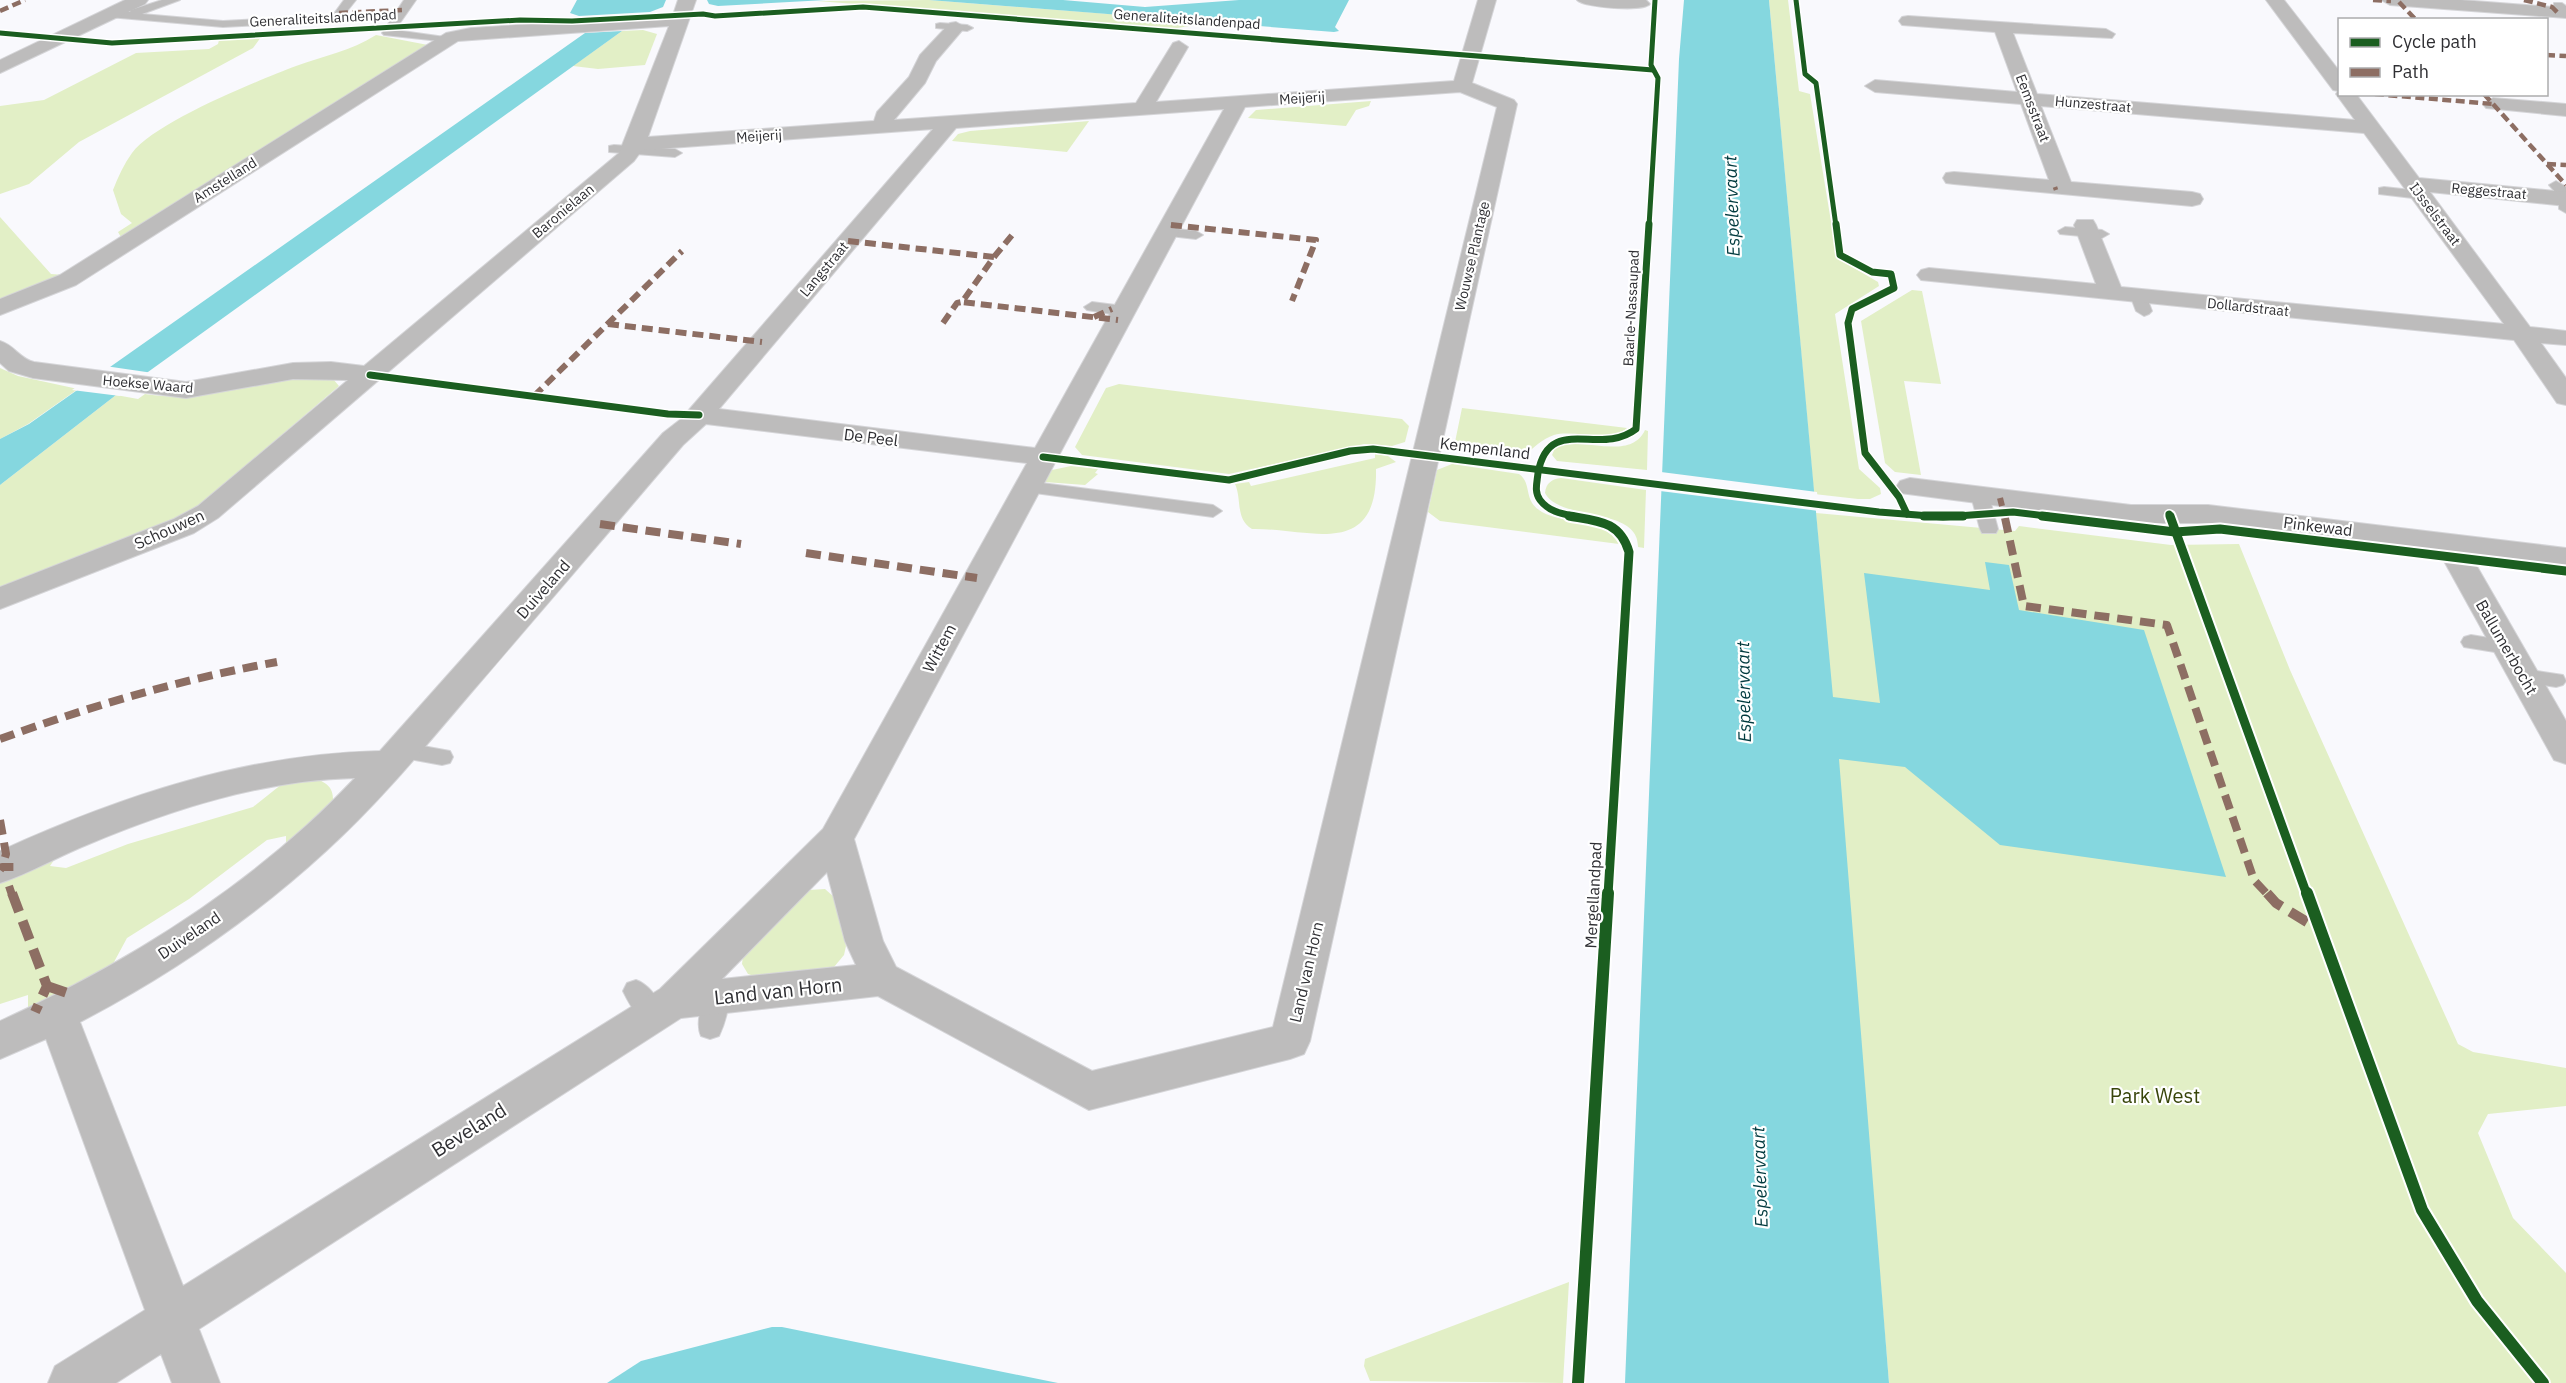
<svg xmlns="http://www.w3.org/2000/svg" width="2566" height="1383" viewBox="0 0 2566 1383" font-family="'IBM Plex Sans',sans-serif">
<rect width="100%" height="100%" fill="#f9f9fd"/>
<g fill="#e2efc6">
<polygon points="929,0 1212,22 1172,29 817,1"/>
<polygon points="1769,0 1788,0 1799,91 1810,94 1837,258 1878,282 1879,286 1835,314 1859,469 1880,488 1881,494 1870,499 1858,499 1814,494"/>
<polygon points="643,30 657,34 645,65 598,69 573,66 622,31"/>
<path d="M376,35L428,45L122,239L118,232L132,223L121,214L113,190C118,177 124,164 132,153C155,122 257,81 296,66C323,56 351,51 376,35Z"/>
<polygon points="261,37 253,48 79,142 29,184 0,194 0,106 44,100 136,53 209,49 218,44 219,40"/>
<polygon points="1371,101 1369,106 1356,110 1346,126 1248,118 1256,110"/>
<polygon points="1089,121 1067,152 952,141 958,134 970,131"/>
<polygon points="0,217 51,274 64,275 0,302"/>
<polygon points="1912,290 1922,291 1941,384 1904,381 1921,475 1895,472 1885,463 1861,321"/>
<polygon points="0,368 18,376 78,389 28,424 0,439"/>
<path d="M284,379H333L339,386L188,515L0,589V485L116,395L138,399L145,394C192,402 238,388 284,379Z"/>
<polygon points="1119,384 1402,419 1409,426 1405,442 1392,446 1364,444 1229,474 1082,455 1075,447 1106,388"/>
<path d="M1462,408L1627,428C1613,444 1574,429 1554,435C1542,439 1532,449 1523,457L1464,450L1455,442Z"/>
<path d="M1645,430L1648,431L1647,470L1557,461L1552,455L1555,448C1580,434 1630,463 1645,430Z"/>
<path d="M1375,454L1388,456L1396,462L1376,469C1378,561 1309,528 1252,529C1235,519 1242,499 1235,484L1249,482L1251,486L1375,458Z"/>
<path d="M1452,464L1519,474C1533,484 1522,500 1542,512C1565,525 1605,518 1619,544L1440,521L1428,512L1437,470Z"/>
<polygon points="1071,466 1098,469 1095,473 1098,474 1085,485 1045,482 1052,470"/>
<path d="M1561,478L1646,490L1644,548L1638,547C1639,506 1560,522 1545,493C1546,483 1552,479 1561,478Z"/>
<polygon points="1816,513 2015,531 2019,526 2171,545 2239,544 2290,670 2458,1044 2473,1052 2566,1068 2566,1106 2488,1114 2478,1133 2513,1218 2566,1273 2566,1383 1889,1383"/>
<path d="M314,778C327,783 334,787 333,803L286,845V836L267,840L189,899L127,938L107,975L28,1015V995L0,1004V878L56,857L50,866L66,868L128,844L253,807L287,780Z"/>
<polygon points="825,889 834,897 846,946 844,955 834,967 760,978 748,974 742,964 743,956 809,890"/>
<polygon points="1569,1282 1563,1383 1370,1381 1364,1366 1365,1359"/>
</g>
<g fill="#85d7df">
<polygon points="577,0 666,0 663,7 650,12 579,16 570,13"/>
<polygon points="707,0 826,0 718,6 709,4"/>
<polygon points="929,0 1063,0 1145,7 1239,0 1349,0 1335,27 1339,31 1334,32"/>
<polygon points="1684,0 1769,0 1833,697 1880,703 1864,573 1990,590 1985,562 2009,565 2019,610 2144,630 2226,877 2000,845 1905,767 1839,759 1889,1383 1625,1383 1679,59"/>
<polygon points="622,31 116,395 0,485 0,439 29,424 585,33"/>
<polygon points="772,1327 782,1327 1058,1383 607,1383 641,1361"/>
</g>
<g fill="#f9f9fd">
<polygon points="105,366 153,373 120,396 72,390"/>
<polygon points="1661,472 1817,492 1819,511 1660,491"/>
</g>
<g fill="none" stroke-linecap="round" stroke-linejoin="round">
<g stroke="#d5d5d8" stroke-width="2">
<g id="service">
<polygon points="162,0 180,0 142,14 223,21 333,15 344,0 356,0 340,20 336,21 223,27 109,17 103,14 109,11 130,12 131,10"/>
<polygon points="404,0 416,0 395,30 445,37 451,40 449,42 384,35 382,33"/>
<polygon points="2554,3 2562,3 2566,6 2566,15 2554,7"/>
<polygon points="940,23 967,25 973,28 967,31 936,28 936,24"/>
<polygon points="614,145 675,149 682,153 675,157 609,152 609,146"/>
<polygon points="2556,181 2566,187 2566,213 2559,209 2559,196 2549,185"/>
<polygon points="2384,187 2421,191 2428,195 2421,199 2379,194 2379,188"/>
<polygon points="2065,227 2102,230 2109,234 2102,238 2060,234 2058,231"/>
<polygon points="1166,228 1196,231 1203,235 1196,239 1161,235 1159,232 1161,229"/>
<polygon points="2138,290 2146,295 2152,311 2149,314 2144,316 2136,311 2130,295"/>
<polygon points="1092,302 1123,306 1131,311 1123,316 1087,310 1084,307"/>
<polygon points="1026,481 1213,505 1222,511 1213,517 1020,491 1017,487 1020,483"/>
<polygon points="1980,490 1989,496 1998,529 1996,533 1982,533 1980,529 1971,496"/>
<polygon points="2471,635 2514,642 2517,647 2514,652 2507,654 2464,647 2461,642 2464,637"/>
<polygon points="2523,669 2563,675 2566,681 2563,685 2556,687 2516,681 2513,676 2516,671"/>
<polygon points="401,742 450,751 453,757 450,763 442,765 393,756 390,750 393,744"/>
<path d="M636,980C650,985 659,1000 665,1013L661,1021C641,1028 631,1007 623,991L627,983Z"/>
<path d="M717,986L726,989C732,1002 725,1023 719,1036L710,1039L701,1036C695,1023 702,1002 708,989Z"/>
</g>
</g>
<g stroke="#d5d5d8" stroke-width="2">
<g id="minor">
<polygon points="125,0 148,0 145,4 0,73 0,60"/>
<path d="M678,0H696L648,137L874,121L877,112L909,77L920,55L950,23L956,22L965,27L936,61L925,83L894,120L1136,103L1173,43L1179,41L1188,47L1156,102L1454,81L1478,0H1496L1472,83L1514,100L1517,104L1310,1041L1304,1054L1290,1059L1089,1110L878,996L681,1018L199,1329L220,1383H172L161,1354L116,1383H48L55,1366L145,1310L46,1039L0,1059V1021C130,962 256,883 355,778C263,780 173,809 89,844C59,856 30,873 0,883V851C121,796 246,754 380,751L663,433L681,419L933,129L642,150L634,161L218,518L194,533L0,609V587L174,519L198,506L348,380L293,379L186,398L33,378L9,371L0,363V341C14,345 20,359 34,362L186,382L293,363L331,362L364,366L619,153L669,26L458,41L76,285L0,315V299L60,275L446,33L471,28L673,15ZM1460,92L1497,107L1273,1027L1092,1071L896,967L883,941L854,839L1245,107ZM1224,109L1035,448L719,409L956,128ZM706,424L1027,463L823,829L660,989L183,1286L80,1022C168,976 252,919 326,851C378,804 424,748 470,694C542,611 612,528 683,445ZM827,872L845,941L856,965L722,979Z"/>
<path d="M1577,0H1646L1650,4C1644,12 1584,8 1577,0Z"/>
<polygon points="2266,0 2284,0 2340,72 2340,94 2356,94 2419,178 2566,192 2566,206 2430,192 2530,327 2566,331 2566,345 2541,343 2566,378 2566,405 2557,403 2514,340 1921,280 1917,275 1921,270 1929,268 2096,284 2074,225 2077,220 2093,220 2096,225 2121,287 2504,324 2364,133 2041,106 2071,182 2192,192 2200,194 2203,199 2200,204 2192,206 1954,184 1946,183 1943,178 1946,173 1954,172 2049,180 2021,104 1875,92 1865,86 1875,80 2017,92 1995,32 1902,25 1899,21 1902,17 1908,16 2106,29 2115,34 2112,38 2013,33 2037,94 2355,120 2336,94 2338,91 2333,90"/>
<polygon points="2381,0 2461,0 2566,8 2566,18 2390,5"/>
<polygon points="2493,98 2566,104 2566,116 2486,108 2483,104"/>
<polygon points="1910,478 2131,505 2208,505 2566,548 2566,568 2471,556 2566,721 2566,764 2554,760 2439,552 2208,523 2131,523 1900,493 1896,487 1900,481"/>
</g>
</g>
<use href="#service" fill="#bdbcbc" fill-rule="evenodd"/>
<use href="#minor" fill="#bdbcbc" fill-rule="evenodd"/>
<g stroke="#8d6e63" stroke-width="4.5" stroke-dasharray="9 4.5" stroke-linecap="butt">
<polyline points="2373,0 2391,1"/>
<polyline points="2524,0 2552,7 2558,13"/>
<polyline points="2399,2 2416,20"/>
<polyline points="0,11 25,0"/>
<polyline points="339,13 403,10"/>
<polyline points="2546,55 2566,56"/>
<polyline points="2375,94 2493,104"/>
<polyline points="2484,94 2566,185"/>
<polyline points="2547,164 2566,165"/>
<polyline points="2055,187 2056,190"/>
<polyline points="1171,225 1177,226"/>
</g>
<g stroke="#8d6e63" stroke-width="6" stroke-dasharray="11 6" stroke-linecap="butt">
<polyline points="1171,225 1316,240 1292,301"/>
<polyline points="848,241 994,257 962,302 1118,320"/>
<polyline points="994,257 1013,234"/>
<polyline points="1094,317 1112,309"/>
<polyline points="943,323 957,303 962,302"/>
<polyline points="608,324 762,342"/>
<polyline points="534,396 682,251"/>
<polyline points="2000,498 2002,506"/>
</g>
<g stroke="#8d6e63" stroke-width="8" stroke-dasharray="15 8" stroke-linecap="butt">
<polyline points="2005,518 2024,606 2167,625 2254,880 2268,895"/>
<polyline points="600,524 741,544"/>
<polyline points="806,553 977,578"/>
<path d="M0,739C91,706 182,679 277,662"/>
<polyline points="0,820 6,854 2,867"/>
<polyline points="0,870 2,867 21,867"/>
<polyline points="9,886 12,895"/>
</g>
<g stroke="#8d6e63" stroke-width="10" stroke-dasharray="20 10" stroke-linecap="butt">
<polyline points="12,893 47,986 35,1012"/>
<polyline points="2267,893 2276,903 2320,930"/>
<polyline points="47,986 70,994"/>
</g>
<g stroke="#fff" stroke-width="8">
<g id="cycleway-far3">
<polyline points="1796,0 1805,74 1816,83 1836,226"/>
<polyline points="0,33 112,43 520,20 572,21 703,14 715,16 863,7 1653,70"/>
<polyline points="1649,226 1658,78 1651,65 1655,0"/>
</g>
</g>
<g stroke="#fff" stroke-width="10">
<g id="cycleway-far2">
<polyline points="1836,224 1840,255 1872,272 1891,274 1894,288 1852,309 1848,323 1865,453 1899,497 1907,514"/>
<polyline points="370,375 668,414 699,415"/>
<polyline points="1043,457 1229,480 1350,451 1373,449 1879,512 1943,517 2013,512 2054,517"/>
<polyline points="2169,514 2170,517"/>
<path d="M1577,517C1563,514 1549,512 1540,500C1534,492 1537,483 1538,473C1549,413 1600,457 1636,429L1649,224"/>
</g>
</g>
<g stroke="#fff" stroke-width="13">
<g id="cycleway-far1">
<path d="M1569,516C1598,521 1620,521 1629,552L1608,895"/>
<polyline points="1924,516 1963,516"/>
<polyline points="2042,516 2175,532 2220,529 2566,571"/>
<polyline points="2170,516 2307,895"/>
</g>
</g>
<g stroke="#fff" stroke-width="16">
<g id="cycleway">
<polyline points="2307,893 2422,1210 2477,1301 2543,1383"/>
<polyline points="1578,1383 1608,893"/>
</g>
</g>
<use href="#cycleway-far3" stroke="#1b5e20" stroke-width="5"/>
<use href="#cycleway-far2" stroke="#1b5e20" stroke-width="7"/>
<use href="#cycleway-far1" stroke="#1b5e20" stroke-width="9"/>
<use href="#cycleway" stroke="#1b5e20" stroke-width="12"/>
</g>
<g text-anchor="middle" stroke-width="4.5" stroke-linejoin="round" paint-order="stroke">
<g font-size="14" fill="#2f2f33" stroke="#fff">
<text transform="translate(323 18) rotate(-3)" y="5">Generaliteitslandenpad</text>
<text transform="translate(1187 19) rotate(4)" y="5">Generaliteitslandenpad</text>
<text transform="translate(1302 98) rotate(-4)" y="5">Meijerij</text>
<text transform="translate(2093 104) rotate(5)" y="5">Hunzestraat</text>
<text transform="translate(2033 108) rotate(69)" y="5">Eemsstraat</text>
<text transform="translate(759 136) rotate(-4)" y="5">Meijerij</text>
<text transform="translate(225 180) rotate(-32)" y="5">Amstelland</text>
<text transform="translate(2489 191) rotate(5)" y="5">Reggestraat</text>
<text transform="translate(563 211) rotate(-40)" y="5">Baronielaan</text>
<text transform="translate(2435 214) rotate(53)" y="5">IJsselstraat</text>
<text transform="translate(1472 256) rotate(-77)" y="5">Wouwse Plantage</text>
<text transform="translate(824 269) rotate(-50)" y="5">Langstraat</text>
<text transform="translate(2248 307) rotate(6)" y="5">Dollardstraat</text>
<text transform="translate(1631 308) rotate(-87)" y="5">Baarle-Nassaupad</text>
<text transform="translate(148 384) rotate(5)" y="5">Hoekse Waard</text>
</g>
<g font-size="16" fill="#2f2f33" stroke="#fff">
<text transform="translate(871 437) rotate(7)" y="6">De Peel</text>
<text transform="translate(1485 448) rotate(7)" y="6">Kempenland</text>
<text transform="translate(2318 526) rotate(7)" y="6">Pinkewad</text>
<text transform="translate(169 529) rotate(-24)" y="6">Schouwen</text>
<text transform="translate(543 589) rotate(-49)" y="6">Duiveland</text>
<text transform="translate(2507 647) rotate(60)" y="6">Ballumerbocht</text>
<text transform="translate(939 648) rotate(-62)" y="6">Wittem</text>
<text transform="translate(1593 895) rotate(-87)" y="6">Mergellandpad</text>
<text transform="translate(189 935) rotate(-34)" y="6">Duiveland</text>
<text transform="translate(1306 972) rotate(-77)" y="6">Land van Horn</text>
</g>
<g font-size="18" font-style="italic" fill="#003a3e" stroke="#fff">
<text transform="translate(1732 206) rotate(-92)" y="6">Espelervaart</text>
<text transform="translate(1744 692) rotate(-91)" y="6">Espelervaart</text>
<text transform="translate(1760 1177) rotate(-92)" y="6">Espelervaart</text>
</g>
<g font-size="20" fill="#2f2f33" stroke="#fff">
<text transform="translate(778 991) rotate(-6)" y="7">Land van Horn</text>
<text transform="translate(469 1130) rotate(-32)" y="7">Beveland</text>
</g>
<g font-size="20" fill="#38450a" stroke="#fff">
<text x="2155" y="1103">Park West</text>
</g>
</g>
<rect x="2338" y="18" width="210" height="78" fill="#ffffff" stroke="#acacad" stroke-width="1.5"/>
<rect x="2350" y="38" width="30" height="9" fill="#1b5e20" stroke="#acacad" stroke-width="1.5"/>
<text x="2392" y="48" font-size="18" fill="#2f2f33">Cycle path</text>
<rect x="2350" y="68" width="30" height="9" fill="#8d6e63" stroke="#acacad" stroke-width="1.5"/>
<text x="2392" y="78" font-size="18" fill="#2f2f33">Path</text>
</svg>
